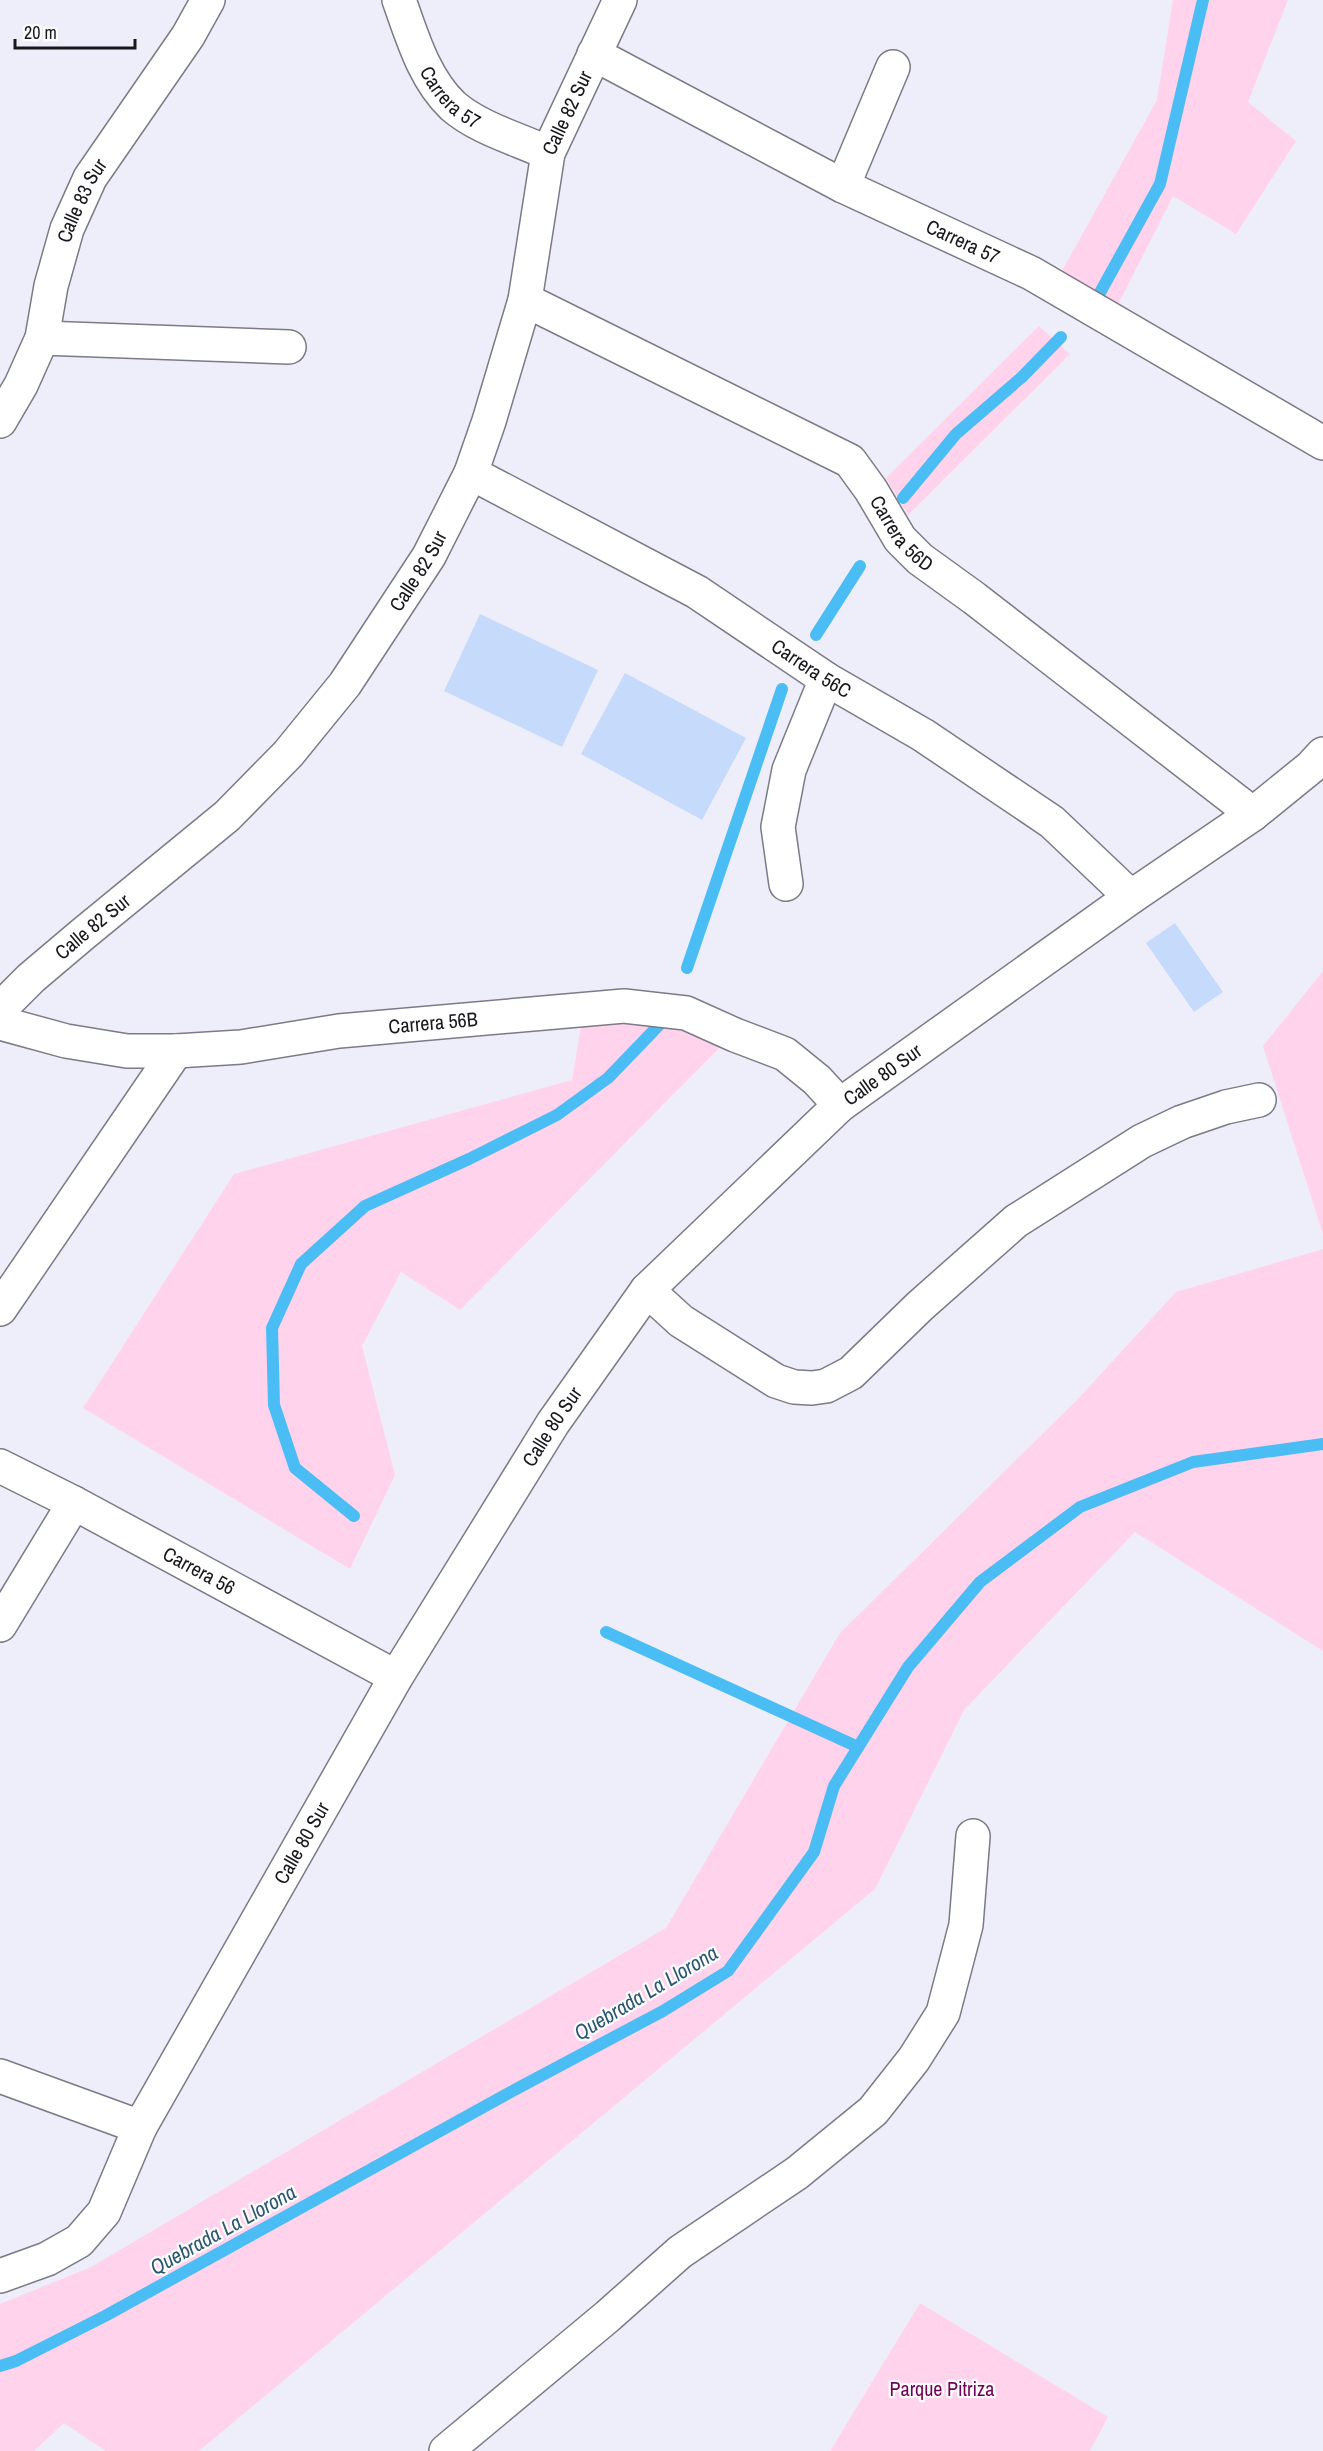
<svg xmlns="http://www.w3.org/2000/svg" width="1323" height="2451" viewBox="0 0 1323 2451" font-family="'Archivo Narrow',sans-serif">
<rect width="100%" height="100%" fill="#eeeefb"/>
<g fill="#ffd3ec">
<polygon points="1173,0 1288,0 1248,102 1296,141 1236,234 1173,196 1119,303 1057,280 1157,100"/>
<polygon points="1039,326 1070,354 908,515 886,478"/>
<polygon points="1323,971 1323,1234 1263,1046"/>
<polygon points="583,1015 732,1035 460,1310 401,1272 362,1346 395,1475 350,1569 83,1408 234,1174 572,1080"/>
<polygon points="1323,1249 1323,1651 1135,1532 964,1710 875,1889 199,2451 106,2451 64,2423 34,2451 0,2451 0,2304 91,2267 666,1928 840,1633 1077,1400 1176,1292"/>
<polygon points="920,2303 1108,2417 1090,2451 830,2451"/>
</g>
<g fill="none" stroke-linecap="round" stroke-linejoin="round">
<g stroke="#4bbdf5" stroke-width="12">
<polyline points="1097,298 1160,184 1203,0"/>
<polyline points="903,498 956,434 1022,377 1061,337"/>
<polyline points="816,635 860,566"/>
<polyline points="687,968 782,689"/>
<polyline points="354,1516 295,1468 274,1405 272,1328 301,1264 365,1206 469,1159 557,1115 608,1078 662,1022"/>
<polyline points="606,1632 858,1747"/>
<polyline points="0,2366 16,2361 105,2316 518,2088 663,2011 728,1971 814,1852 834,1786 908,1667 980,1582 1080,1507 1193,1462 1323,1444"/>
</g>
</g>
<g fill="#c6dafc">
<polygon points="480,614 598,670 562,747 444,691"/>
<polygon points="625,673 746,738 702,820 581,754"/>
<polygon points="1175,923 1223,992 1194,1012 1146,943"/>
</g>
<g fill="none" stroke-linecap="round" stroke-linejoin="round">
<g stroke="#7b7a86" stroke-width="36">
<g id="minor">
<path id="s1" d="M399,0C412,36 424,79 453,106C478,128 518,139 548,153"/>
<path id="s2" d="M594,54L843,186L1031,273L1323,443"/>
<polyline points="843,186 893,67"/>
<path id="s3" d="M525,300L850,461L871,490L900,539L920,559L974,598L1253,814"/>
<polyline points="42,338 289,347"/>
<path id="s4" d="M0,421L21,385L42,338L51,286L67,229L90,178L188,36L208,0"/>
<path id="s5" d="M471,473L697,592L826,679L923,735L1052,822L1131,897"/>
<polyline points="786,884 778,827 789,770 826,679"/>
<path id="s6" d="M0,1009L31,978L83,934L227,816L288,754L345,684L429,556L471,473L489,421L525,300L548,153L620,0"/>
<path id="s7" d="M0,1023L66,1041L127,1051H176L241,1047L339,1031L624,1006L686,1013L735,1035L785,1054L817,1080L840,1105"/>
<polyline points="647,1290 681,1321 776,1381 794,1387 812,1388 826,1386 851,1373 920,1306 1016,1221 1142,1141 1182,1122 1226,1107 1259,1100"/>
<polyline points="0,1309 176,1051"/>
<path id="s8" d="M0,1466L74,1503L396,1677"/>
<polyline points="0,1625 74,1503"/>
<polyline points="0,2076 140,2127"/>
<path id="s9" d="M0,2276L47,2259L79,2241L104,2212L140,2127L396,1677L553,1423L647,1290L840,1105L1131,897L1253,814L1311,767L1323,754"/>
<polyline points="446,2451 608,2316 680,2252 797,2173 873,2111 914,2059 943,2013 966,1925 973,1836"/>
</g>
</g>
<use href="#minor" stroke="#fff" stroke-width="33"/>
</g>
<g text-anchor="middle" stroke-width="4.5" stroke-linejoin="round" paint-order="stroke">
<g font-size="20" fill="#18181c" stroke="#fcfcff">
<text dy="7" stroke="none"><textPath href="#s1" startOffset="112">Carrera 57</textPath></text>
<text dy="7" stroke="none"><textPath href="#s6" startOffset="1096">Calle 82 Sur</textPath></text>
<text dy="7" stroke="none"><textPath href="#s4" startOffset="237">Calle 83 Sur</textPath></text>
<text dy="7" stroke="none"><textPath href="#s2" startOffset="414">Carrera 57</textPath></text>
<text dy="7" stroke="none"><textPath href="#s3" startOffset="452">Carrera 56D</textPath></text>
<text dy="7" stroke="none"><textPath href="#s6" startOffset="610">Calle 82 Sur</textPath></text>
<text dy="7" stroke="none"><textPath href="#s5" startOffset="393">Carrera 56C</textPath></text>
<text dy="7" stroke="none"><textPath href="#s6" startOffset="124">Calle 82 Sur</textPath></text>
<text dy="7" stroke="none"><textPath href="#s7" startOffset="438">Carrera 56B</textPath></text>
<text dy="7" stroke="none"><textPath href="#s9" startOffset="1516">Calle 80 Sur</textPath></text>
<text dy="7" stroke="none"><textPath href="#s9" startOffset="1030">Calle 80 Sur</textPath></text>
<text dy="7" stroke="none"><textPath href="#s8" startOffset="225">Carrera 56</textPath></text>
<text dy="7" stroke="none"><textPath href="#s9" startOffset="544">Calle 80 Sur</textPath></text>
</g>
<g font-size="20" fill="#720055" stroke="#fcfcff">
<text x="942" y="2396">Parque Pitriza</text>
</g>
<g font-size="21" font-style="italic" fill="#29576f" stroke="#fcfcff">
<text transform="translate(646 1993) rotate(-31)" y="7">Quebrada La Llorona</text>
<text transform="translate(223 2230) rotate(-29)" y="7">Quebrada La Llorona</text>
</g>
</g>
<path d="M15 39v9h120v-9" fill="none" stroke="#18181c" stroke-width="3"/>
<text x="24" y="39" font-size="18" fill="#18181c" stroke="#fcfcff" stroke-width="4.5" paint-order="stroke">20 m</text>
</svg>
